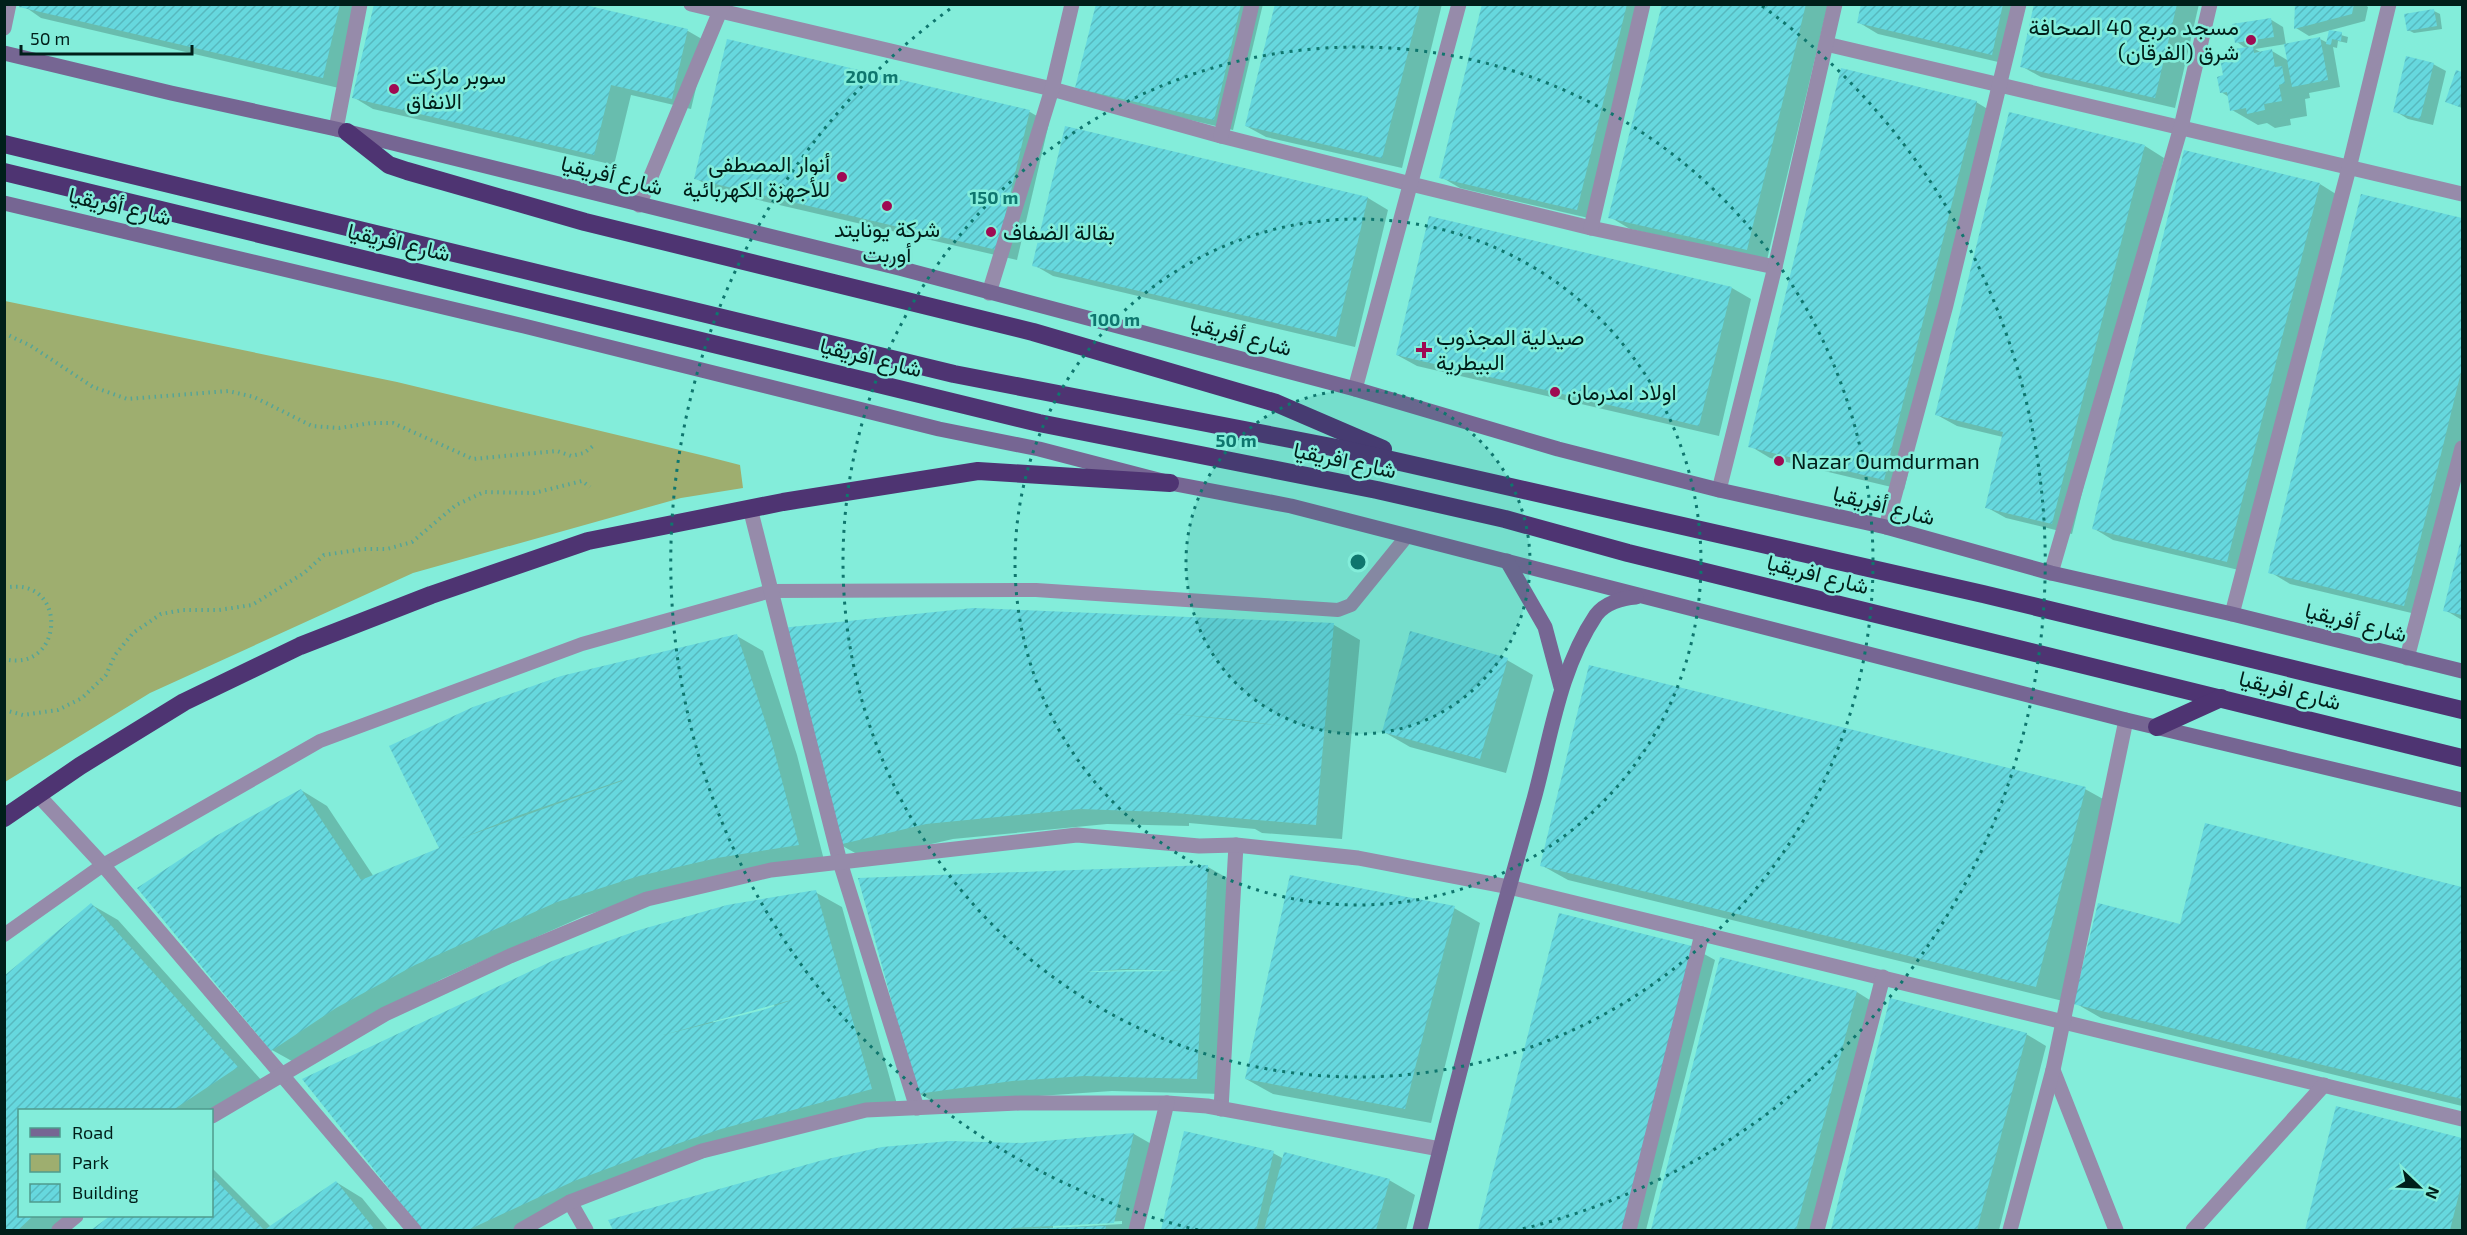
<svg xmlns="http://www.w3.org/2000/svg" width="2467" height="1235" viewBox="0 0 2467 1235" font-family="'Exo 2',Vazirmatn,sans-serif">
<defs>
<pattern id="building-hatch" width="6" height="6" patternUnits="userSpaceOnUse" patternTransform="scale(1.5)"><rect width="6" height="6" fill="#66d8de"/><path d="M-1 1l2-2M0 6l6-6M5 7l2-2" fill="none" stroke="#57b9be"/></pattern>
</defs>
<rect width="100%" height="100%" fill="#83edda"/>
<polygon fill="#9eae6f" points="5,301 397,382 705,456 740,465 743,488 681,498 413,573 150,693 5,782"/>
<g fill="#0003" fill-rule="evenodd">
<polygon points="21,4 362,4 343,89 41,18"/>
<polygon points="575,4 688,31 707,42 691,109 631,95 614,165 373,109 353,97"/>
<polygon points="1098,4 1263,4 1233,130 1097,98 1077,87"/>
<polygon points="1276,4 1442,4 1402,168 1266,137 1246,126"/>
<polygon points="1484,4 1649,4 1597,220 1460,188 1441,177"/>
<polygon points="1663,4 1828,4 1767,260 1630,229 1610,217"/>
<polygon points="1862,4 2026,4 2011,65 1878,34 1858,22"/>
<polygon points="2036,4 2199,4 2175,108 2041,77 2021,66"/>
<polygon points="2297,4 2364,4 2368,7 2365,21 2309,36 2296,28"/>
<polygon points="2434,11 2440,14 2442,29 2414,33 2408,30"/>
<path d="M2270,19L2283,27L2286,45L2320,39L2328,43L2330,32L2348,37L2347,43L2338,41L2337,48L2333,47L2340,87L2309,93L2310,98L2305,99L2307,116L2290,119L2291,125L2275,128L2267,123L2258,125L2232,110L2229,97L2221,92L2225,77L2238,56L2247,49L2237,42ZM2286,44L2289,61L2272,51L2262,53L2255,49Z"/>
<polygon points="728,41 1030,112 1049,123 1017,260 715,190 695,178"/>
<polygon points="2433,64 2446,71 2433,125 2408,119 2395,111"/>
<polygon points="2457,72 2462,74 2462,108 2447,102"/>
<polygon points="1976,102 1996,114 1904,490 1770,458 1750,446"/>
<polygon points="1066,128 1368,198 1388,210 1355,347 1053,276 1034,265"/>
<polygon points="2145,146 2164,158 2072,534 2006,518 1986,507 2003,437 1957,426 1937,415"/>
<polygon points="2320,184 2339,196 2247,572 2113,540 2093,528"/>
<polygon points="2362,196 2462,220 2462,459 2424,616 2290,584 2270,572"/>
<polygon points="1732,288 1751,299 1719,436 1417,366 1397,355"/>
<polygon points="2462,538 2462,620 2445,610"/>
<polygon points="973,609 1334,625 1360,640 1342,839 1262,833 1255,829 1189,823 1189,826 1107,824 953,839 866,859 839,844"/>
<polygon points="737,636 763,651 797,755 824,860 666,890 584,916 442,979 363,1022 299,1065 272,1050 139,888 301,790 327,806 374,877 441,849"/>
<polygon points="1507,660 1533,675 1506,773 1410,747 1384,732"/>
<polygon points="2085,789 2112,804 2063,1001 1568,880 1541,865"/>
<polygon points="2206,825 2462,888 2462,1106 2101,1018 2075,1003 2181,925"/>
<path d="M1208,867L1234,882L1222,1094L1112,1091L1039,1096L945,1108L918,1093ZM1170,969V973H1087V971Z"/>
<path d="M815,892L842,907L897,1104L748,1143L674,1168L601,1195L527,1230H424L305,1080ZM774,1004L775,1008L714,1024L713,1021Z"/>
<polygon points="92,905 118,920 263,1082 212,1110 20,1110 20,1216 76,1216 59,1230 4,1230 4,977"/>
<polygon points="1454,908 1480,923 1431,1123 1273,1094 1246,1079"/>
<polygon points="1560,914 1695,949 1715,960 1646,1230 1479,1230"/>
<polygon points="1721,959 1857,992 1876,1004 1819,1230 1652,1230"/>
<polygon points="1891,1000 2026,1034 2046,1046 1999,1230 1833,1230"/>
<polygon points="2337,1108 2462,1140 2462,1230 2306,1230"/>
<polygon points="1185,1133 1273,1153 1284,1159 1389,1180 1415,1195 1406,1230 1163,1230"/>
<path d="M1134,1134L1160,1149L1142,1230H974L975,1228L952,1230H614L610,1221L1023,1144ZM1122,1221V1224L1053,1228V1225Z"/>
<polygon points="212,1168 271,1227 336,1182 362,1198 388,1230 95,1230 114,1216 212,1216"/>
</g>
<g fill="url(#building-hatch)" fill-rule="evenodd">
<polygon points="20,4 340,4 323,78 19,7"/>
<polygon points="374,4 581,4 688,29 672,99 611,85 594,155 352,98"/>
<polygon points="1096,4 1241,4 1214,120 1075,88"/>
<polygon points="1275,4 1420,4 1382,158 1245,126"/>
<polygon points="1482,4 1627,4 1577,210 1439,178"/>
<polygon points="1662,4 1806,4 1747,250 1608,218"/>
<polygon points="1861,4 2003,4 1992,55 1857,23"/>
<polygon points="2034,4 2177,4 2155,98 2020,67"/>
<polygon points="2295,4 2354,4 2352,14 2294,29"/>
<polygon points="2434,9 2437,26 2407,31 2404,14"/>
<polygon points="2271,18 2274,37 2235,43 2232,24"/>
<polygon points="2329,30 2342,32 2341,41 2332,39 2331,45 2326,44"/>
<polygon points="2320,37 2328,80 2292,87 2284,44"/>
<polygon points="727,39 1030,110 997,250 694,179"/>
<polygon points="2253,46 2254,53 2272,49 2275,67 2282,66 2285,83 2279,85 2282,101 2264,104 2265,110 2247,114 2246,108 2230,111 2227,92 2220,93 2217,77 2223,75 2220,58 2236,55 2235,49"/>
<polygon points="2406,56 2434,63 2420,119 2393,112"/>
<polygon points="1841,68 1977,101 1884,480 1748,447"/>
<polygon points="2456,70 2462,72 2460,107 2445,102"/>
<polygon points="2009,112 2145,145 2052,524 1985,508 2003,432 1935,415"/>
<polygon points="1065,126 1368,197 1336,337 1032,266"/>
<polygon points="2184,150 2320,183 2227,562 2092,529"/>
<polygon points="2361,194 2462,218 2462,368 2404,606 2268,573"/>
<polygon points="1429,216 1732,287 1699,426 1396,355"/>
<polygon points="2462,535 2462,615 2443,611"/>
<path d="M973,608L1334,623L1316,825L1163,812L1080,809L926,824L838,845L781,628ZM1166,713L1238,720L1283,726Z"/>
<polygon points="1410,631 1508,658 1480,759 1382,732"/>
<path d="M737,634L771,739L799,845L717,858L639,876L557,902L415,965L336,1008L271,1051L137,888L214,837L301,789L361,880L439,848L389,746L473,707L561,676ZM622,780V781L462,838L520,815Z"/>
<polygon points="1589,665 2086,787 2036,987 1540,866"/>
<polygon points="2205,823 2462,887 2462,1099 2073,1004 2098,903 2180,924"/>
<path d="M1208,865L1197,1079L1084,1076L1012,1081L917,1094L858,878ZM1125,969L1181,971L1085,972Z"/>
<polygon points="1290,875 1455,906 1405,1109 1245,1079"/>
<path d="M816,890L872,1089L721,1129L647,1154L574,1181L468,1230H422L302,1079L552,961L639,930L727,905ZM795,999L763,1010L663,1035Z"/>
<polygon points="91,903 238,1067 173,1110 20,1110 20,1216 33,1216 18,1230 4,1230 4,976"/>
<polygon points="1559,913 1696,947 1624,1230 1478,1230"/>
<polygon points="1720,957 1857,991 1796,1230 1651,1230"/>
<polygon points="1890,998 2027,1033 1977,1230 1831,1230"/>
<polygon points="2336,1106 2462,1138 2462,1182 2450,1230 2305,1230"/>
<polygon points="1184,1131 1274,1151 1256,1230 1161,1230"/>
<polygon points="1134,1133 1114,1223 1011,1228 1011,1230 613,1230 608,1220 823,1160 882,1147 950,1141 1022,1143"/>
<polygon points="1284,1152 1390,1179 1376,1230 1264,1230"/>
<polygon points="212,1176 264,1230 336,1181 375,1230 91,1230 110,1216 212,1216"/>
<polygon points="1106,1226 1105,1230 1021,1230 1021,1229"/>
</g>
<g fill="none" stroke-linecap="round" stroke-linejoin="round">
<g stroke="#55a597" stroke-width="4" stroke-dasharray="1.5 4.5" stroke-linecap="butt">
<polyline points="4,333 31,346 93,387 127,399 228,391 254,397 312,426 339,428 371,423 393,423 473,459 557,451 571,456 584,453 593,446"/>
<path d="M4,588C69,574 65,674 4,659"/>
<polyline points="4,710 23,715 58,710 82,698 106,675 115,655 133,633 161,614 183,610 219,610 252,605 304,573 324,555 364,549 387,549 412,542 456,505 484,492 534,493 582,481 590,487"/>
</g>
<polyline stroke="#968baa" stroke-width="14" points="4,935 103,865 320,741 582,644 771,591 1036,590 1338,610 1351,605 1407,536"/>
<g stroke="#968baa" stroke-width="15">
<polyline points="691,4 1052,89 1221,136 1411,184 1591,228 1775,267"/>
<polyline points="4,28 9,4"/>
<polyline points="1826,44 2462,194"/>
<polyline points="336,129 360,4"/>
<polyline points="1221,136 1252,4"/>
<polyline points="639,205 723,4"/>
<polyline points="1591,228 1643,4"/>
<polyline points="989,293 1052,89 1072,4"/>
<polyline points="1355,389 1459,4"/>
<polyline points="1719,490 1775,267 1835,4"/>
<polyline points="750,508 840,862 917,1108"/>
<polyline points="1886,527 1946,305 2019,4"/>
<polyline points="2051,573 2181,127 2210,4"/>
<polyline points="2232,614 2349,168 2389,4"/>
<polyline points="2407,658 2462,448"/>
<polyline points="38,795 103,865 414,1230"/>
<polyline points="2053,1070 2116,1230"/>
<polyline points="1221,1109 1236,845"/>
<polyline points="212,1116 385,1014 510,956 647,899 771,870 1077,835 1199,846 1236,845 1358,858 1509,887 2462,1119"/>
<polyline points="570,1202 586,1230"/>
<polyline points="59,1230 76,1216"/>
<polyline points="521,1230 570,1202 702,1151 866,1110 1020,1103 1167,1103 1207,1106 1440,1149"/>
<polyline points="1136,1230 1167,1103"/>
<polyline points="1629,1230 1702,934"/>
<polyline points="1817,1230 1883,977"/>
<polyline points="2010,1230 2053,1070 2126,720"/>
<polyline points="2193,1230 2324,1085"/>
</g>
<g stroke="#766693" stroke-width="15">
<polyline points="4,53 171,93 336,129 899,268 1355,389 1558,449 1719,490 1886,527 2051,573 2232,614 2462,671"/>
<polyline points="4,203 524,326 939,429 1039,449 1170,483 1291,506 2126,720 2462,800"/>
<polyline points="1507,561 1545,627 1561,687"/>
<path d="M1420,1230C1455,1086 1493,942 1534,799C1551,737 1559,670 1596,615C1605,603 1622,598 1636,597"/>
</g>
<g stroke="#4e3472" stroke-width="18">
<polyline points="347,132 389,165 407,171 585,222 1033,332 1276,403 1383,449"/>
<polyline points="4,144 954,374 1347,450 1983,594 2462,710"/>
<polyline points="4,172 1039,423 1377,490 1505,519 1628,553 2462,758"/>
<polyline points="2157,727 2221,698"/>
<polyline points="4,818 80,766 184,702 300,646 431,595 588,541 783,502 978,471 1170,483"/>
</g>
</g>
<circle cx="1358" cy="562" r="172" fill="#0f766e" fill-opacity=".12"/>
<g fill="none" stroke="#0f766e" stroke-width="3" stroke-dasharray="3 6">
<circle cx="1358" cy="562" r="172"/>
<circle cx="1358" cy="562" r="343"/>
<circle cx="1358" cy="562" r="515"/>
<path d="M1198 1230A687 687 0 0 1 954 6M1762 6A687 687 0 0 1 1518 1230"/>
</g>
<g fill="#9f0a52" stroke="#83edda" stroke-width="2">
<circle cx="2251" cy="40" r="6"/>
<circle cx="394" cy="89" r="6"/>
<circle cx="842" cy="177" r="6"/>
<circle cx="887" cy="206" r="6"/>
<circle cx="991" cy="232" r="6"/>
<path d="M1421 341h6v6h6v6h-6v6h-6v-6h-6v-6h6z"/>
<circle cx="1555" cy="392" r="6"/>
<circle cx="1779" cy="461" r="6"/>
</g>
<g text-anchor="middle" stroke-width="5" stroke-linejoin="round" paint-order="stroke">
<g font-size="22" fill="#001f1a" stroke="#83edda" text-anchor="start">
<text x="2239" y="35" text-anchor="end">مسجد مربع 40 الصحافة<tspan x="2239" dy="25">شرق (الفرقان)</tspan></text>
<text x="406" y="84">سوبر ماركت<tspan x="406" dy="25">الانفاق</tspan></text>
<text x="830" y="172" text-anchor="end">أنوار المصطفى<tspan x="830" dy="25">للأجهزة الكهربائية</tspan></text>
<text x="887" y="237" text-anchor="middle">شركة يونايتد<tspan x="887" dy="25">أوربت</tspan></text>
<text x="1003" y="240">بقالة الضفاف</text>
<text x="1436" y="345">صيدلية المجذوب<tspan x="1436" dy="25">البيطرية</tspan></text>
<text x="1567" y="400">اولاد امدرمان</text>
<text x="1791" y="469">Nazar Oumdurman</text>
</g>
<g font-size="22" fill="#001f1a" stroke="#83edda">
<text transform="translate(612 175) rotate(14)" y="8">شارع أفريقيا</text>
<text transform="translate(120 206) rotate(13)" y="8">شارع أفريقيا</text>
<text transform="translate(399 242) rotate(13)" y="8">شارع افريقيا</text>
<text transform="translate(1241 335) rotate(15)" y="8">شارع أفريقيا</text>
<text transform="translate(871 357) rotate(14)" y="8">شارع افريقيا</text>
<text transform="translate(1345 460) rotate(12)" y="8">شارع افريقيا</text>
<text transform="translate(1884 505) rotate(14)" y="8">شارع أفريقيا</text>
<text transform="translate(1818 574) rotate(14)" y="8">شارع افريقيا</text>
<text transform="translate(2356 622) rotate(14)" y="8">شارع أفريقيا</text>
<text transform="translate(2290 690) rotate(14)" y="8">شارع افريقيا</text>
</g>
</g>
<circle cx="1358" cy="562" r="9" fill="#0f766e" stroke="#83edda" stroke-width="3"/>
<g font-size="18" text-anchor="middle" font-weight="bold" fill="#0f766e" stroke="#83edda" stroke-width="5" stroke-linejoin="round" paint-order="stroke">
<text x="872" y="83">200 m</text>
<text x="994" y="204">150 m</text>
<text x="1115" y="326">100 m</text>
<text x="1236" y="447">50 m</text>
</g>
<rect width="2467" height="1235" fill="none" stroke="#001f1a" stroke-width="12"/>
<rect x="18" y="1109" width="195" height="108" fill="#83edda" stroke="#4f9b8d" stroke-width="1.5"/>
<rect x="30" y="1128" width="30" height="9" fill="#766693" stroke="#4f9b8d" stroke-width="1.5"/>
<text x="72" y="1139" font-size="18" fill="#001f1a">Road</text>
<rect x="30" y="1154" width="30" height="18" fill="#9eae6f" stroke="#4f9b8d" stroke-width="1.5"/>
<text x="72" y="1169" font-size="18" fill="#001f1a">Park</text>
<rect x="30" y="1184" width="30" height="18" fill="url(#building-hatch)" stroke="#4f9b8d" stroke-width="1.5"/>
<text x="72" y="1199" font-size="18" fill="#001f1a">Building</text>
<g transform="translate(2419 1187) rotate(113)" stroke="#83edda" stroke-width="4.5" paint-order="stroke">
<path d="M0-4.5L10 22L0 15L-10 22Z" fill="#001f1a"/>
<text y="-9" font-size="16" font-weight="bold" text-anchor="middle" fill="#001f1a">N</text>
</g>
<path d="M21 45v9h171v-9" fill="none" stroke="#001f1a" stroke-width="3"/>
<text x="30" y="45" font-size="18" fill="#001f1a" stroke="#83edda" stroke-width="4.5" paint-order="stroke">50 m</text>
</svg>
